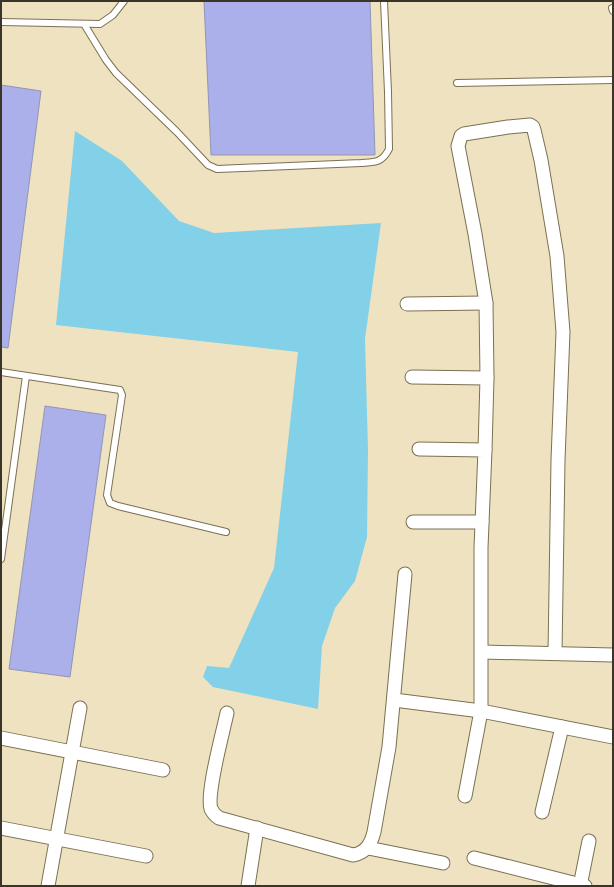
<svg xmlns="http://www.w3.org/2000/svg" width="614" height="887" viewBox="0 0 614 887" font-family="Helvetica,sans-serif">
<rect width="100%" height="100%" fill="#eee2c1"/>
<polygon fill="#82d1e8" points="75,131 122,161 179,221 214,233 381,223 365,339 368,450 367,537 355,581 335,608 322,646 318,709 213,687 203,677 207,666 229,668 274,568 298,352 56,325"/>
<g fill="#abb0ea" stroke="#9295b4">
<polygon points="204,1 370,1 375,155 211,155"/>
<polygon points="1,85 41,91 8,348 1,347"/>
<polygon points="45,406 106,415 70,677 9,669"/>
</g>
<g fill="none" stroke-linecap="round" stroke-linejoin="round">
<g stroke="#7b7052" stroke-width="8">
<g id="service">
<polyline points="612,8 613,11"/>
<polyline points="1,22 100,24 113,15 124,1"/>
<path d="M84,24L106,60L116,73L177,132L208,165L217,169L361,163C375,162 382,163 389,149L388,92L384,1"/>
<polyline points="457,83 613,80"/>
<polyline points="1,372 120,390 122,395 107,495 110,503 118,506 226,532"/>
<polyline points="1,559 26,376"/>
</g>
</g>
<g stroke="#7b7052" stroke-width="15">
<g id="minor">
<polyline points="407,304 486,303"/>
<polyline points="412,377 487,378"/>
<polyline points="419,449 485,450 481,548 481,711 465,796"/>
<polyline points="485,450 487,378 486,303 475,234 458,146 461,136 464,134 508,127 530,125 533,127 534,130 541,160 557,256 563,332 558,460 555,653"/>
<polyline points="413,522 482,522"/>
<polyline points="482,652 613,655"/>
<polyline points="394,700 481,711 613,737"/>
<path d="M227,713C223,732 206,794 211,809C213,813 216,816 219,818L353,855C366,853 371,844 374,832L389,747L405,574"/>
<polyline points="1,738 163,770"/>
<polyline points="542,812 562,727"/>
<polyline points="1,828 146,856"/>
<polyline points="368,848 443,863"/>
<polyline points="474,858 585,886"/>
<polyline points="48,886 80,708"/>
<polyline points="248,886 257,828"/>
<polyline points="580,886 589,841"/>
</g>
</g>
<use href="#service" stroke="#fff" stroke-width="6"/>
<use href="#minor" stroke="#fff" stroke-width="13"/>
</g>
<rect width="614" height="887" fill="none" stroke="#393528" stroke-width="4"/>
</svg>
